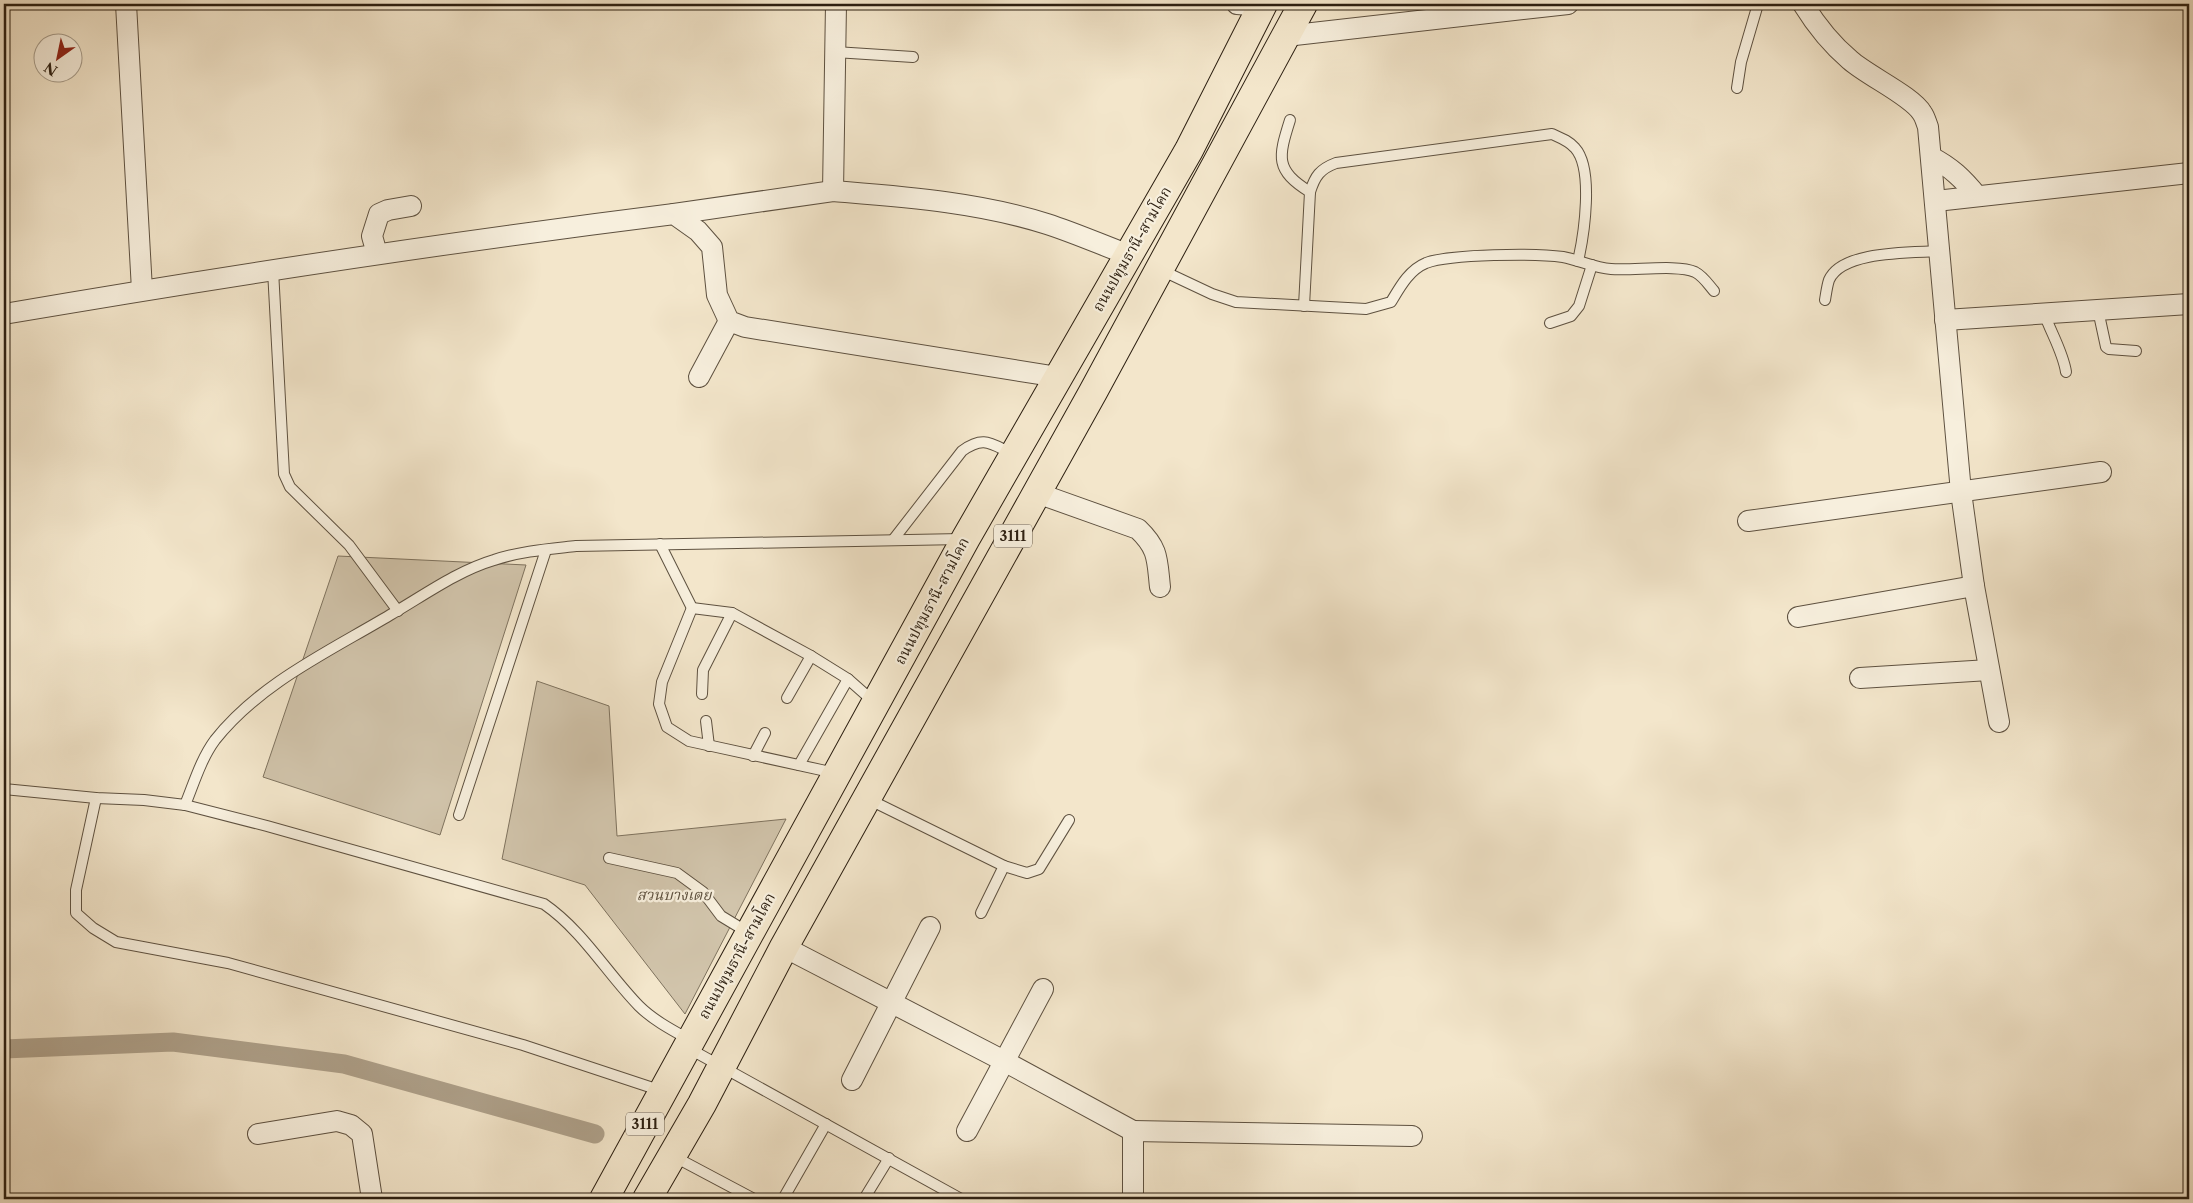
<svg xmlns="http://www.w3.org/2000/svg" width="2193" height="1203" viewBox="0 0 2193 1203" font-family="'Libre Caslon Text','Noto Serif Thai',serif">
<rect width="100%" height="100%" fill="#f3e6cb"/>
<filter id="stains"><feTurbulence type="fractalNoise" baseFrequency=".004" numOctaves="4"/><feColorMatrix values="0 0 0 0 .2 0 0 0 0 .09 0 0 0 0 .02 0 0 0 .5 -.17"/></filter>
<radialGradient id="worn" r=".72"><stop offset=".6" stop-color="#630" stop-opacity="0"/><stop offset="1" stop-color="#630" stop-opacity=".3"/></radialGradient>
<g fill="#d1c4ab" stroke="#7e725e">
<polygon points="338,556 526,565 440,835 263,777"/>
<polygon points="537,681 609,706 617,836 786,819 685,1014 585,885 502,859"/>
</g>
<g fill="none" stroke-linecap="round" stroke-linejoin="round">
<polyline stroke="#afa28c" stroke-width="19" points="4,1049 173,1042 344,1064 595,1134"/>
<g stroke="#5e5140" stroke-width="12">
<g id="service">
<polyline points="835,52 913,57"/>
<polyline points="1737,88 1741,62 1758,4"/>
<path d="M1290,120C1278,158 1275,170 1310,192"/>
<polyline points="273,270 284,474 290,487 349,545 398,611"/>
<path d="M1161,270L1212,294L1236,302L1366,309L1391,302C1400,287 1409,270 1426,263C1450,254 1537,253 1563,257C1579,260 1595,268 1611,269C1632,271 1678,264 1695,272C1703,276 1708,284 1714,291"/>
<path d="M1825,300C1826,294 1827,286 1829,280C1842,250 1912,253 1940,251"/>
<path d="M1304,306L1310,192C1315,176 1320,169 1336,163L1552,134C1561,138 1569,141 1575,148C1594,169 1584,235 1578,261"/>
<polyline points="2098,310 2106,347 2109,349 2136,351"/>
<path d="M2044,313C2051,333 2063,352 2066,372"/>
<polyline points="1550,323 1571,316 1579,306 1592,265"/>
<path d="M893,540L962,451C984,435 991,444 1013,454"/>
<polyline points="660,544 692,608"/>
<polyline points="702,694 703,670 732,613"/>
<polyline points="787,698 811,656"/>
<polyline points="706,721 709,746"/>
<polyline points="753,756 765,733"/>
<polyline points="799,765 848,679"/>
<polyline points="835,773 689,741 667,727 659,704 662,682 692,608 732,613 811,656 848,679 874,702"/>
<path d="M4,789L96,798L144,800L185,805L267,826L544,904C583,931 606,972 639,1006C653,1020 672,1030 690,1040"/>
<polyline points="96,798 76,890 76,913 93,928 116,942 228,963 523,1045 662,1091"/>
<polyline points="868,799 1004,866 1027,873 1039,869 1069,820"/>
<path d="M185,805C194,783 201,759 215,740C260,683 330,651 390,615C423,596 457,571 494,560C521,551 549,549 576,546L962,539"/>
<polyline points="459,815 546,550"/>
<polyline points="609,858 677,873 703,892 721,916 749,933"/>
<polyline points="981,913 1004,866"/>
<polyline points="688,1048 961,1199"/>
<polyline points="673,1156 754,1199"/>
<polyline points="783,1199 826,1124"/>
<polyline points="864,1199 889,1158"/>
</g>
</g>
<g stroke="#5e5140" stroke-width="22">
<g id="minor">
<polyline points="126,4 142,290"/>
<polyline points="1237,4 1262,6"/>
<path d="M1803,4C1816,25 1831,44 1850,60C1868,76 1912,96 1922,113C1925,117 1926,122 1928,127L1961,492L1974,586L1999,722"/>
<polyline points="1286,36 1568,4"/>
<path d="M1931,157C1951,167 1963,179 1977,196"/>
<path d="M833,191C905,197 978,202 1047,224C1075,233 1102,245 1129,255"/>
<polyline points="1936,201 2189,173"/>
<polyline points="674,214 833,191 836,4"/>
<polyline points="377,254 372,236 379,214 388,210 411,206"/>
<path d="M4,314C226,276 450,242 674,214L698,231L712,247L717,295L729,321L745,327L1058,377"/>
<polyline points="1945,320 2189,304"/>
<polyline points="699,377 729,321"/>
<path d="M1037,493L1138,529C1159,549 1157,560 1160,587"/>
<polyline points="1748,521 2101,472"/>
<polyline points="1798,617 1974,586"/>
<polyline points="1860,678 1989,670"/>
<polyline points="784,947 1004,1061 1133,1131 1133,1199"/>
<polyline points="852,1080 930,927"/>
<polyline points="967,1131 1043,989"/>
<polyline points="1133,1131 1412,1136"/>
<polyline points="258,1134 337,1121 351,1125 362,1134 372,1199"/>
</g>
</g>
<g stroke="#2c1f11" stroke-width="30">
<g id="primary">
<polyline points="604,1199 966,538 1189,150 1263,4"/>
<polyline points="647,1199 702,1104 784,947 1093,392 1303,4"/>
</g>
</g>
<use href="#service" stroke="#f7efdd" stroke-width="10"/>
<use href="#minor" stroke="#f7efdd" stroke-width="20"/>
<use href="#primary" stroke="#f3e6cb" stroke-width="28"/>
</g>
<g text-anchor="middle" stroke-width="4.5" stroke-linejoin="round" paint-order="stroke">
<g fill="#f7efdd" stroke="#695d4e" stroke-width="1">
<rect x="994" y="524.5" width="38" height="23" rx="4"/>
<rect x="626" y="1112.5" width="38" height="23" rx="4"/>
</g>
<g font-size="14" font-weight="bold" fill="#2c1f11">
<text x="1013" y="541">3111</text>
<text x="645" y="1129">3111</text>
</g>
<g font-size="15" fill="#2c1f11" stroke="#f7efdd">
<text transform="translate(1132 249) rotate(-60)" y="5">ถนนปทุมธานี-สามโคก</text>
<text transform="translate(932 601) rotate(-62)" y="5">ถนนปทุมธานี-สามโคก</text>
<text transform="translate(737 956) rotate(-61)" y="5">ถนนปทุมธานี-สามโคก</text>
</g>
<g font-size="15" font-style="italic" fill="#5e513f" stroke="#f7efdd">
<text x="674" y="900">สวนบางเตย</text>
</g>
</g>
<rect width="2193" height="1203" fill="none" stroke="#f3e6cb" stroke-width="20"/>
<rect x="5" y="5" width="2183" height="1193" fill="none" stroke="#2c1f11" stroke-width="2.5"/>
<rect x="10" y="10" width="2173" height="1183" fill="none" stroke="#2c1f11"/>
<g transform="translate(58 58) rotate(213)"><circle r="24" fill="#f7efdd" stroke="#a69c8b"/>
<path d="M0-4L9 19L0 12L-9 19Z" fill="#8f2418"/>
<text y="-8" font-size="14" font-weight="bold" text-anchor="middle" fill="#2c1f11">N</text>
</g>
<rect width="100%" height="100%" filter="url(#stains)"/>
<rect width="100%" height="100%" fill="url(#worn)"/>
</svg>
